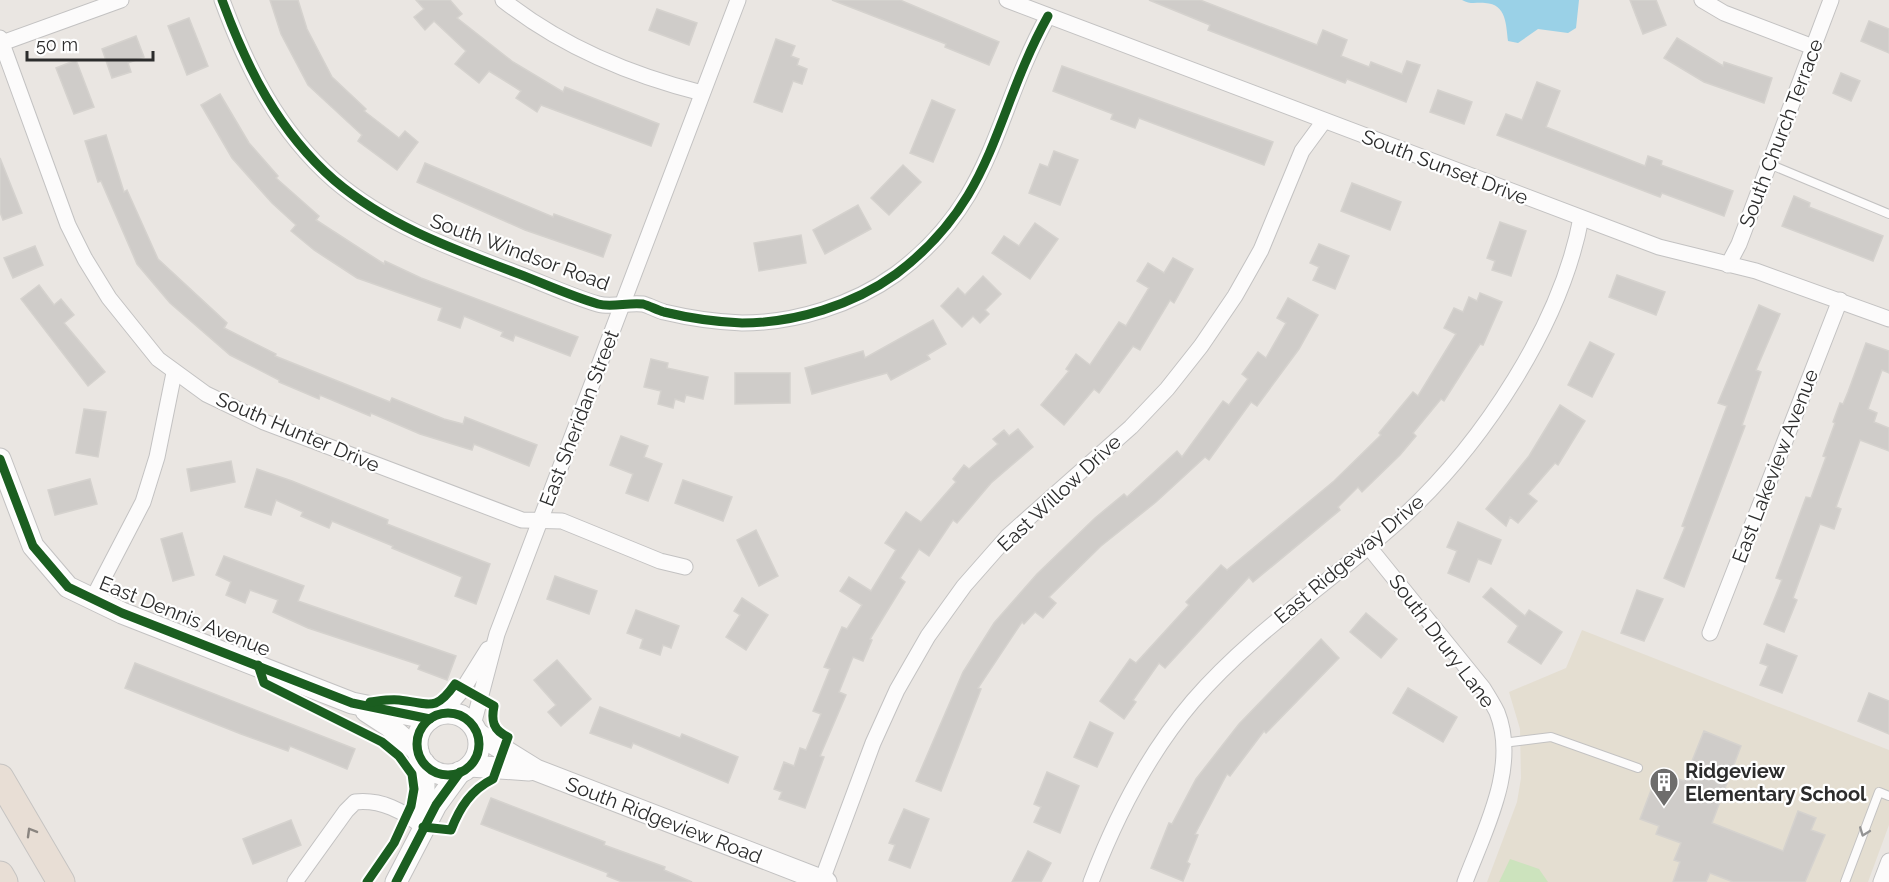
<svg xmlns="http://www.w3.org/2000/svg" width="1889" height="882" viewBox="0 0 1889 882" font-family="Raleway,sans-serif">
<rect width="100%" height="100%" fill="#eae6e2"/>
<polygon fill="#e4ded1" points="1582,630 1889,750 1889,825 1868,882 1487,882 1517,802 1521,778 1520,729 1509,692 1566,668"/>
<polygon fill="#cce3bd" points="1510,859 1539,869 1548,882 1499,882"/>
<path fill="#9ad1e7" d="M1462,0H1579L1576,28L1568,33L1538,29L1518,43L1508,41C1506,26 1507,4 1485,3C1476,2 1471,5 1462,0Z"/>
<g fill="#cfccc9" stroke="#d5d2ce" stroke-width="1.5">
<polygon points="270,0 298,0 307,29 332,77 366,109 364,111 399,138 405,131 418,142 397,170 358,141 362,135 308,85 281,34"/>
<polygon points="416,0 450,0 462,14 457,18 513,62 563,92 565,87 659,124 651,146 541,105 537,112 516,98 521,91 489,71 479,83 455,64 466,51 434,21 425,30 414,17 424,9"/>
<polygon points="832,0 900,0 999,42 989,65 945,47 946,44"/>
<polygon points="1149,0 1200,0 1317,45 1323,30 1347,40 1341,56 1369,67 1371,62 1402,74 1407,61 1420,65 1406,102 1347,79 1345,83 1208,30 1210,25"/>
<polygon points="1630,0 1656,0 1666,25 1643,34"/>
<polygon points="657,9 697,23 689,45 649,30"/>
<polygon points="189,18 208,66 187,75 168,26"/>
<polygon points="1869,21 1889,29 1889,53 1861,41"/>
<polygon points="136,36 144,57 128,63 131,72 112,78 102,49"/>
<polygon points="1677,38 1723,66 1724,62 1772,78 1764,103 1704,82 1664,58"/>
<polygon points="776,39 795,46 791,56 799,59 797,65 807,69 802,84 793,81 782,112 754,102"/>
<polygon points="76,60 94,107 74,114 56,68"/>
<polygon points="1062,66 1273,142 1264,165 1139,118 1135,128 1111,119 1113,114 1053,91"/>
<polygon points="1841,73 1860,81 1851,101 1833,93"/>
<polygon points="1537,82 1560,91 1546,127 1645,166 1648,156 1662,161 1661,165 1733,191 1724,216 1662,193 1660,197 1497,135 1506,114 1522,120"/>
<polygon points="1438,90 1472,102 1464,124 1430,112"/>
<polygon points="220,94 249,143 278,176 276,178 319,216 316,220 384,264 385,261 421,278 578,337 570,356 515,335 513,341 501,336 503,332 464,316 460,328 438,320 442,308 357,278 314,250 291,231 296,225 272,203 232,158 201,105"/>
<polygon points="932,100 955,110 933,162 910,153"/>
<polygon points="106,135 124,192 127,190 158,259 227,323 224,328 276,354 275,356 390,402 392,398 444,419 463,424 465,417 537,445 529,466 474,444 472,450 420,434 371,413 370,416 320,395 319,399 279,382 279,380 230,355 170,303 137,264 101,181 98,182 85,141"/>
<polygon points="1054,151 1078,160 1060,205 1029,193 1040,164 1048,167"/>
<polygon points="0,158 22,213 3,220 0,212"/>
<polygon points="425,163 553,217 554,214 611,235 603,257 525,230 417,182"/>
<polygon points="903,165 921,182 889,215 871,198"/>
<polygon points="1352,183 1401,202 1390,230 1341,211"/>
<polygon points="1794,196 1810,203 1809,207 1883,236 1873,261 1782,226"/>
<polygon points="858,205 871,229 825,254 813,230"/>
<polygon points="1500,222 1526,231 1511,276 1492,270 1495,261 1487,258"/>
<polygon points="1035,223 1058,239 1030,279 992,253 1004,236 1019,246"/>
<polygon points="801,235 806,263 759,271 754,243"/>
<polygon points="1319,244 1349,256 1335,289 1313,280 1319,267 1310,263"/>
<polygon points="35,246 43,265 13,278 4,258"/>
<polygon points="1173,258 1193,269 1174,303 1170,300 1140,350 1133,346 1099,393 1094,389 1064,425 1041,405 1069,371 1066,369 1076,354 1090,365 1119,322 1126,326 1149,288 1137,281 1148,263 1164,273"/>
<polygon points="1617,275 1665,292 1656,315 1609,297"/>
<polygon points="983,276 1001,294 985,310 989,314 980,323 973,316 962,327 941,306 958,288 965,295"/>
<polygon points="39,285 54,305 61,299 74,315 64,323 105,372 88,386 21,299"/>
<polygon points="1480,293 1502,302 1483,345 1480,344 1444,401 1441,399 1413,433 1416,436 1400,455 1362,492 1358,487 1338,507 1340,510 1253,582 1249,577 1165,668 1159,663 1133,700 1136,702 1124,719 1100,701 1130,659 1136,663 1189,605 1186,602 1221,565 1227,570 1334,481 1381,435 1379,433 1413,392 1418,396 1456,334 1444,328 1454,308 1463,312 1469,297 1477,301"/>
<polygon points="1288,298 1318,315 1299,349 1257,406 1251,402 1209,460 1205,457 1156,502 1101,546 1049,597 1056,603 1043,618 1035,612 1024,624 1022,622 978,688 981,689 941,791 916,781 963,672 994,623 1037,574 1095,518 1124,494 1127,497 1177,451 1182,457 1223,401 1229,405 1248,379 1242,374 1258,352 1266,358 1286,323 1277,318"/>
<polygon points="1759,305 1780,314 1756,370 1761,372 1742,425 1745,426 1684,587 1664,578 1685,527 1682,526 1727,406 1718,403"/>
<polygon points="933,320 946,344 927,355 930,359 891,380 887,373 812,394 805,368 863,351 865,358"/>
<polygon points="1590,342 1614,354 1592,397 1568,385"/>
<polygon points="1866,343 1889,351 1889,373 1882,370 1868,409 1877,413 1874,422 1889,428 1889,451 1860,440 1836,507 1841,509 1834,529 1820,524 1793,598 1797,600 1784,632 1764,624 1782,580 1776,578 1806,497 1811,498 1826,457 1823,456 1835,423 1833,422 1840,403 1843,404 1848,392"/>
<polygon points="651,359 668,363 667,368 708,377 703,399 686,395 684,402 675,399 673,408 658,404 661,391 644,387"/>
<polygon points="735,373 790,373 790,403 735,404"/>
<polygon points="1560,405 1585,421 1558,465 1555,463 1528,494 1537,501 1518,523 1510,517 1506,526 1486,509 1529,456"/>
<polygon points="84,409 106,412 98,457 76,453"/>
<polygon points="1018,429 1033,447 991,483 957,523 953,520 929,556 919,549 900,578 905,582 870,639 872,640 863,661 853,657 839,692 846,695 820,756 824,757 805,808 779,799 782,792 774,789 784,762 794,766 800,748 806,750 821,714 813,711 830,669 824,667 842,627 847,629 862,605 840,591 849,577 871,591 896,550 885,543 906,512 921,522 956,482 953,479 964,465 969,469 998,444 993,439 1004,430 1009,436"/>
<polygon points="621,436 648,446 644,457 662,464 648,501 626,493 633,474 610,465"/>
<polygon points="231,461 235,482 191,491 187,469"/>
<polygon points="257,469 292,481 388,520 387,524 490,564 476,604 455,596 462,577 392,548 393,546 332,521 329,528 301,516 303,512 276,500 271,515 245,507"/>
<polygon points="90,479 97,504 55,515 48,490"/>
<polygon points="683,480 732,497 723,521 675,503"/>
<polygon points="1458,522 1501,540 1491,564 1478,559 1469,582 1448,573 1457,551 1447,547"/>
<polygon points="756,530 778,576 759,586 737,540"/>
<polygon points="182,533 194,575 173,581 161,539"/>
<polygon points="224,556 304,586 298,601 456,656 447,680 418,669 420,665 308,628 273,612 278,600 250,590 245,603 226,595 231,582 216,575"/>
<polygon points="555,576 597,591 589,614 547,599"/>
<polygon points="1491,588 1525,616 1529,610 1562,632 1541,664 1508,642 1518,626 1483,597"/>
<polygon points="1637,590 1663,599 1644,641 1621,633"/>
<polygon points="742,598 768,615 746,650 726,637 740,615 734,611"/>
<polygon points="636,610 679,626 671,648 663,645 660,655 640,648 643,639 627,633"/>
<polygon points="1366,613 1397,639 1381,658 1350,632"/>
<polygon points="1321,639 1339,658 1266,733 1264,731 1230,776 1227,774 1195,834 1198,835 1187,862 1190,864 1183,881 1151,868 1169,823 1172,824 1196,779 1239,724"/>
<polygon points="1767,644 1797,656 1782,693 1760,685 1768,666 1760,663"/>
<polygon points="557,660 591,699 561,726 548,712 556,705 534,680"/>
<polygon points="135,663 355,749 347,769 290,746 288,751 241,734 125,688"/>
<polygon points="1408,688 1457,717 1443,742 1393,713"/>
<polygon points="1869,693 1889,701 1889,734 1858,721"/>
<polygon points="600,707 680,738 682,734 738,757 728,783 633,743 631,748 590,733"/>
<polygon points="1090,722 1113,733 1097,767 1074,757"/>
<polygon points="1704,731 1741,746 1712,823 1783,851 1798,811 1816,818 1811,830 1825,835 1805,882 1733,882 1710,873 1706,882 1673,882 1680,862 1674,860 1681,843 1656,834 1659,826 1640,819 1658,772 1684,781"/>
<polygon points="1047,772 1079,786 1060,833 1034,822 1041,807 1034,804"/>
<polygon points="491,798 605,842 604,845 665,867 664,870 692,882 622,882 607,876 608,873 481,824"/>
<polygon points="904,809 929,819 910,868 889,860 895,845 889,843"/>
<polygon points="291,820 301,845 253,864 243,839"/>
<polygon points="1028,851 1051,863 1041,882 1012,882"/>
</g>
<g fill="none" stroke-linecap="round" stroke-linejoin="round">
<g stroke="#c3c2c2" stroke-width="10">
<g id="lane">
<polyline points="1769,164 1889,214"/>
<polyline points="1503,743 1551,737 1638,768"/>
<polyline points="1845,882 1879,792 1889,796"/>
</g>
</g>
<g stroke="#c3c2c2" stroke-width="17">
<g id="street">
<path d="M222,0C247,68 278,131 334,180C388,226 453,249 519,274C545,284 571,296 598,304C612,308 628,302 643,304C650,306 657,310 664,312C689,318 716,322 742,323C795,323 853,305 896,274C996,199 993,115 1048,16"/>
<path d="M503,0C561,46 630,75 702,93"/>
<polyline points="1007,0 1659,247 1756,271 1889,319"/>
<polyline points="1702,0 1724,13 1813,47"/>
<polyline points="0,38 68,225 85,259 109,298 158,359 206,394 264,422 522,520 562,521 660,561 685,567"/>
<polyline points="2,43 121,0"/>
<polyline points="1728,265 1739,244 1831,0"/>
<path d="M1368,546L1483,688C1488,696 1493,704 1497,712C1519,767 1484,831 1465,882"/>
<polyline points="92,600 143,502 157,457 174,373"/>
<polyline points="1710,633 1840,300"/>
<polyline points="443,713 463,689 488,649"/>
<polyline points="473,725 497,634 738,0"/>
<polyline points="822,880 873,743 897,690 928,636 964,586 1008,536 1131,427 1167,389 1201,346 1235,296 1261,250 1302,151 1324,121"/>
<path d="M295,882L346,811L355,802C381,799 403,811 423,827"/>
<path d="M1091,882C1116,816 1147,755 1193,701C1255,629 1336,579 1405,515C1483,442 1561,325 1581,218"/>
<polyline points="1881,882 1889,861"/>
</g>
</g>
<g stroke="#c3c2c2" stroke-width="23">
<g id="secondary">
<polyline points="0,459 33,546 68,587 122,613 352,703 430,719"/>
<polyline points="366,711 389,726 418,751"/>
<circle cx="448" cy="744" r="31"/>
<polyline points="478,734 536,770 826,882"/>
<polyline points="470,766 529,770"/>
<polyline points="424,823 424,763"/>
<polyline points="396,882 436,805 460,772"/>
</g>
</g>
<g stroke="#c6c4c2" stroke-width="29">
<g id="highway">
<polyline points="0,778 61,882"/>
<polyline points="0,875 4,882"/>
</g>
</g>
<use href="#lane" stroke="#fcfbfb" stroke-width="8"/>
<use href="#street" stroke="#fcfbfb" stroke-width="15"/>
<use href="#secondary" stroke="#fcfbfb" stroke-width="21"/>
<use href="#highway" stroke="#e8ded5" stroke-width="27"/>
<g stroke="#fff" stroke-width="13">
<g id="cycleway">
<path d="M222,0C247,68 278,131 334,180C388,226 453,249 519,274C545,284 571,296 598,304C612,308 628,302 643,304C650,306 657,310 664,312C689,318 716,322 742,323C795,323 853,305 896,274C996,199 993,115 1048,16"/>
<polyline points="0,459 33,546 68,587 122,613 352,703 430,719"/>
<polyline points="258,665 264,683 382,742 399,756 412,774 414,789 411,806 394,843 367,882"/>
<path d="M370,702C379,701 389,699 399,700C429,703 435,713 455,684L494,706C491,721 493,730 508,737L493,779C471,790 460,807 451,830L423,827"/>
<circle cx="448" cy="744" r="31"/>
<polyline points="396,882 436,805 460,772"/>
</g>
</g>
<use href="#cycleway" stroke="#1b5e20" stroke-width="9"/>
</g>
<defs><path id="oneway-chevron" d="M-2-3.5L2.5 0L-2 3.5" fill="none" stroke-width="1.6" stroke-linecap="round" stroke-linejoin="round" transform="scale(1.5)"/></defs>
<use stroke="#8a8580" href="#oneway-chevron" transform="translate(31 832) rotate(-120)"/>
<use stroke="#949494" href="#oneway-chevron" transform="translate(1864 832) rotate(111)"/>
<defs>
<g id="building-pin" transform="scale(1.5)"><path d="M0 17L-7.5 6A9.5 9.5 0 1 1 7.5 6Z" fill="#6e6d6c" stroke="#fff"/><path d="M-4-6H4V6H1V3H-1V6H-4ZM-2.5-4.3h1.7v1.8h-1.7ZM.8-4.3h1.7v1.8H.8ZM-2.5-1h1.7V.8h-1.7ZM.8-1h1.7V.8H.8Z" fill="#fff"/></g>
</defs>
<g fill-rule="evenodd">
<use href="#building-pin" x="1664" y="782"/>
</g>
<g text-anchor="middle" stroke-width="4.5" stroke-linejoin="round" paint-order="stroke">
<g font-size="20" fill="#2c2c2c" stroke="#fff">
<text transform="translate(1781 133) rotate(-69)" y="7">South Church Terrace</text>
<text transform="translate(1445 167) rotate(21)" y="7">South Sunset Drive</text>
<text transform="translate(520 252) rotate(20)" y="7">South Windsor Road</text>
<text transform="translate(579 418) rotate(-69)" y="7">East Sheridan Street</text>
<text transform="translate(298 432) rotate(23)" y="7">South Hunter Drive</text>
<text transform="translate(1775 466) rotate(-69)" y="7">East Lakeview Avenue</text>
<text transform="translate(1059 493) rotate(-43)" y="7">East Willow Drive</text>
<text transform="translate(1349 559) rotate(-40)" y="7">East Ridgeway Drive</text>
<text transform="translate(185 616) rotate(22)" y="7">East Dennis Avenue</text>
<text transform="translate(1442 641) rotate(53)" y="7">South Drury Lane</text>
<text transform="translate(664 820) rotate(21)" y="7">South Ridgeview Road</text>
</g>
<g font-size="20" font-weight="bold" fill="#2c2c2c" stroke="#fff" text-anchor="start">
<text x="1685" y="778">Ridgeview<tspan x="1685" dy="23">Elementary School</tspan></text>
</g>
</g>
<path d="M27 51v9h126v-9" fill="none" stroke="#2c2c2c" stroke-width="3"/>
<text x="36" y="51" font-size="18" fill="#2c2c2c" stroke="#ffffff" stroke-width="4.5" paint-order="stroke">50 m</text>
</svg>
